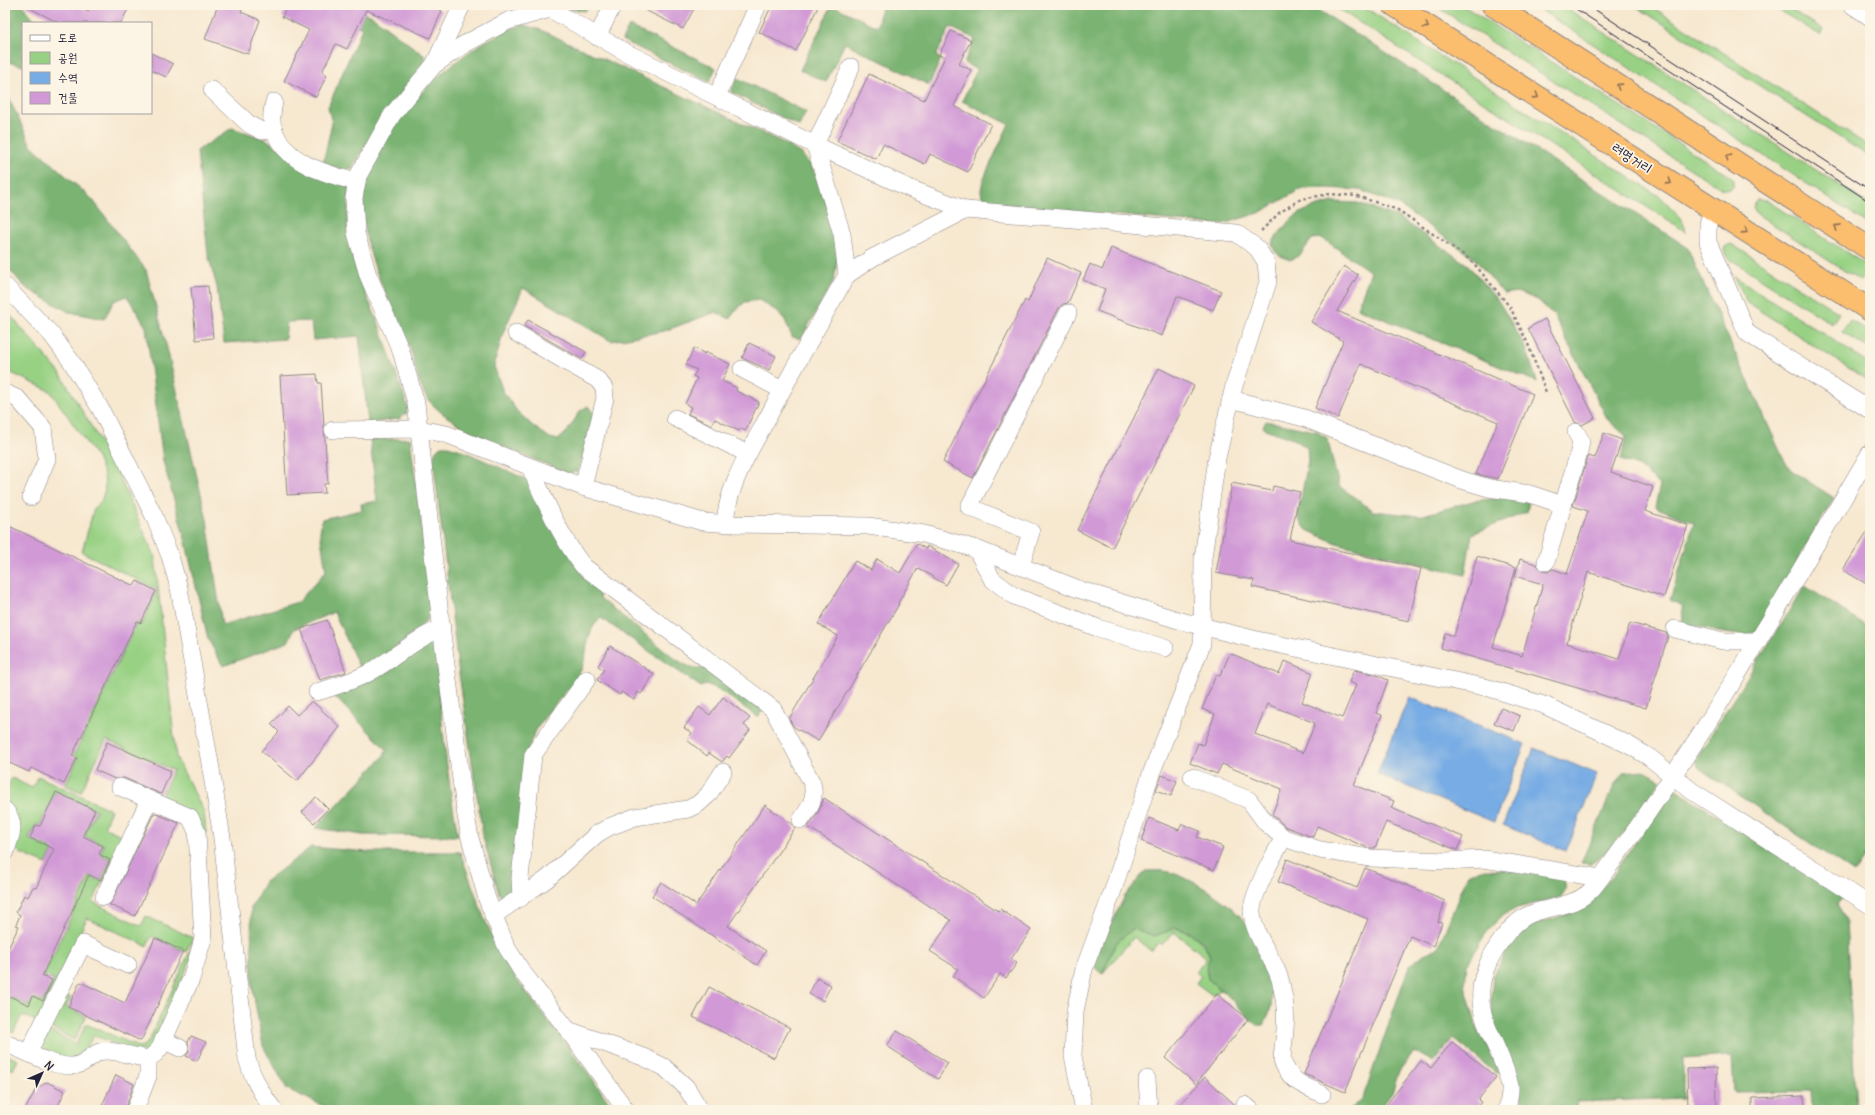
<svg xmlns="http://www.w3.org/2000/svg" width="1875" height="1115" viewBox="0 0 1875 1115" font-family="Delius,'Poor Story',sans-serif">
<rect width="100%" height="100%" fill="#fcf5e5"/>
<filter id="ink" filterUnits="userSpaceOnUse"><feTurbulence type="fractalNoise" baseFrequency=".025" numOctaves="2"/><feDisplacementMap in="SourceGraphic" scale="8" xChannelSelector="R" yChannelSelector="G"/><feConvolveMatrix kernelMatrix="1 2 1 2 8 2 1 2 1" color-interpolation-filters="sRGB"/></filter>
<filter id="wash" filterUnits="userSpaceOnUse"><feTurbulence type="fractalNoise" baseFrequency=".012" numOctaves="4" result="noise"/><feDisplacementMap in="SourceGraphic" scale="16" xChannelSelector="R" yChannelSelector="G"/><feGaussianBlur stdDeviation="0.9" result="paint"/><feColorMatrix in="noise" values="0 0 0 0 0 0 0 0 0 0 0 0 0 0 0 0 0 1.4 0 .05"/><feComposite in="paint" operator="in"/></filter>
<g filter="url(#wash)">
<rect width="100%" height="100%" fill="#f7e8d0"/>
<g fill="#98d184" stroke="#5d7a60">
<path d="M1332,5H1361L1662,198C1671,208 1684,218 1686,232Z"/>
<polygon points="1434,5 1462,5 1730,176 1733,179 1733,187 1730,189 1722,189"/>
<polygon points="1533,5 1562,5 1870,205 1870,225"/>
<polygon points="1634,5 1649,5 1870,147 1870,157"/>
<polygon points="1783,5 1823,29 1820,35 1780,11"/>
<polygon points="1757,199 1766,200 1869,267 1860,281 1757,214 1753,207"/>
<polygon points="1730,244 1733,245 1839,313 1832,324 1727,257 1724,251 1725,247"/>
<polygon points="1734,276 1870,364 1870,382 1748,303"/>
<polygon points="5,309 60,373 115,467 155,557 176,757 204,812 206,833 202,834 162,796 173,770 106,740 81,792 65,785 78,758 74,755 137,622 142,624 157,591 156,589 82,552 94,508 101,502 105,489 104,475 97,458 50,391 5,370"/>
<polygon points="1850,320 1870,333 1870,349 1842,332"/>
<polygon points="38,776 111,810 104,827 123,836 93,902 141,926 146,916 193,938 186,952 152,936 147,946 87,918 38,1022 22,1015 13,1033 5,1030 5,1007 10,997 29,1006 33,998 43,1002 54,980 46,976 42,984 40,983 90,876 100,881 110,859 100,854 104,845 84,836 96,810 56,791 40,825 36,824 29,839 53,850 46,864 20,853 16,849 5,802 5,792 12,778 32,788"/>
<path d="M1176,928C1195,934 1201,939 1210,956C1204,975 1206,977 1221,990L1212,995L1196,983L1201,976L1196,972L1207,958L1174,932L1162,945L1159,942L1151,951L1134,937L1102,974C1114,951 1109,945 1134,929C1148,934 1162,932 1176,928Z"/>
<path d="M195,940L194,952L151,1049L137,1053L94,1035C86,1051 74,1064 55,1058C48,1055 44,1054 39,1048L46,1029L76,1044L86,1024L139,1047L143,1046L149,1041Z"/>
<polygon points="63,994 71,998 66,1007 86,1017 74,1040 47,1026"/>
<polygon points="5,1054 18,1060 13,1070 5,1066"/>
</g>
<g fill="#7ab372" stroke="#4e6a56">
<polygon points="5,5 23,5 37,23 23,23 23,66 5,61"/>
<polygon points="318,5 347,5 372,16 426,57 422,67 387,111 352,168 343,172 323,163 332,123 328,107 362,28"/>
<polygon points="563,5 593,5 584,11 570,9"/>
<path d="M832,5L877,27L882,5H1311L1687,247L1783,458L1791,470L1834,498L1756,631C1741,641 1701,627 1683,623L1682,606L1670,600L1694,523L1655,507L1660,485L1638,466L1621,460L1626,436L1608,420L1554,316L1538,300L1517,292L1504,294L1474,258L1399,205L1360,190L1327,188L1301,189L1259,213L1219,225L991,203L982,198L981,190L983,180L1009,124L962,101L977,70L964,63L975,39L950,27L936,56L941,59L929,85L845,43L826,82L800,70Z"/>
<path d="M524,25L541,30L782,142L801,154L810,164L817,176L837,237L838,256L834,280L801,339L792,337L785,320L778,312L759,300L745,302L735,311L730,319L716,312L664,331L611,341L523,288L503,333L494,366L503,392L517,411L534,427L550,438L558,440L567,432L580,411L588,406L594,414L578,472L567,473C528,456 458,433 430,402C416,385 416,360 407,341C388,298 362,252 363,203C366,139 437,68 490,39C501,33 511,27 524,25Z"/>
<polygon points="629,26 716,68 709,82 622,40"/>
<polygon points="737,78 806,112 799,126 731,92"/>
<path d="M5,90L31,145L92,199L146,270L167,348L207,520L222,625L298,602L326,571L320,532L322,519L362,510L361,504L377,501L370,440L410,438L433,612C414,637 387,655 360,669L334,612L294,629L288,642L223,666L208,639L185,539L163,461L146,327L127,296L114,301L104,319L69,312L26,288L5,265Z"/>
<polygon points="232,128 266,139 277,147 349,187 347,233 359,279 378,322 408,407 408,412 399,419 368,423 359,336 313,340 311,321 287,322 285,339 224,343 217,287 208,255 197,151"/>
<path d="M1333,202L1358,203L1398,217L1468,265L1499,302L1508,317L1526,348L1537,382L1357,308L1371,272L1322,238L1312,239L1300,255L1290,260C1280,256 1274,254 1272,243C1293,214 1298,211 1333,202Z"/>
<polygon points="1266,421 1315,431 1327,438 1339,486 1373,511 1420,516 1473,501 1516,496 1529,501 1527,512 1472,534 1465,575 1336,543 1307,530 1299,521 1298,515 1308,461 1307,447 1293,439 1265,429 1263,427"/>
<path d="M441,446H448L461,450L530,481L590,577L601,599L677,660L690,667L714,670L764,708L758,717L718,689L706,684L701,687L601,618C583,633 590,655 579,674C568,693 549,708 538,727C532,737 529,747 526,758L513,887L511,895L504,901L499,894L483,837L458,667L433,458L436,450Z"/>
<polygon points="1805,586 1870,628 1870,849 1854,873 1699,768 1695,760"/>
<path d="M432,641L435,643C440,708 446,772 458,836L363,835L315,828L382,758L387,750L331,693Z"/>
<path d="M1643,770L1661,780C1640,810 1621,843 1591,864L1581,863L1615,784L1625,772Z"/>
<polygon points="1673,787 1842,897 1837,905 1846,920 1856,1110 1812,1110 1811,1091 1734,1092 1732,1056 1683,1059 1683,1098 1577,1102 1578,1110 1526,1110 1492,1021 1491,999 1493,976 1506,952 1520,935 1536,924 1571,913 1588,904 1614,874"/>
<polygon points="311,847 368,852 460,852 484,918 508,968 589,1074 614,1110 332,1110 287,1089 263,1046 252,986 251,907 265,882"/>
<path d="M1485,869C1499,870 1549,870 1559,876C1565,879 1565,883 1566,889L1561,897L1517,908L1502,916L1487,931L1467,965L1465,985L1477,1028L1500,1070L1497,1074L1453,1038L1433,1062L1414,1051L1399,1071L1392,1093L1379,1110H1350L1363,1098L1409,966L1424,954L1438,948L1468,874Z"/>
<path d="M1145,871C1152,871 1162,870 1169,872C1191,878 1224,899 1239,915C1264,942 1284,991 1264,1025H1256L1228,996L1208,979L1206,969L1210,956L1203,942L1187,931L1176,928L1155,936L1134,929C1109,945 1114,951 1102,974L1094,967V959L1125,896Z"/>
</g>
<g fill="#77ace4" stroke="#4c6790">
<polygon points="1409,697 1525,744 1494,822 1377,774"/>
<polygon points="1534,748 1597,774 1566,851 1503,825"/>
</g>
<g id="blocks">
<g fill="#d19ad7" fill-rule="evenodd">
<polygon points="24,5 77,5 88,11 91,5 130,5 121,23 59,23"/>
<polygon points="218,5 232,5 242,9 241,12 260,20 248,54 205,39"/>
<polygon points="288,5 430,5 442,11 430,38 366,10 347,49 336,44 322,72 327,75 316,97 284,81 309,30 282,17"/>
<polygon points="635,5 696,5 683,29"/>
<polygon points="772,5 819,5 796,51 759,32"/>
<polygon points="951,31 971,40 959,64 971,70 954,106 991,124 968,172 930,154 925,164 883,144 876,159 837,141 869,74 924,100 945,57 939,55"/>
<polygon points="151,53 173,64 166,77 151,70"/>
<polygon points="1111,248 1221,291 1213,310 1177,296 1162,336 1097,311 1105,289 1083,280 1090,264 1102,270"/>
<polygon points="1047,258 1081,273 1068,303 1063,304 1059,308 973,478 943,462 1025,300 1028,302"/>
<polygon points="1344,266 1358,275 1337,311 1533,394 1498,479 1476,474 1498,422 1361,364 1338,418 1315,408 1343,341 1311,322"/>
<polygon points="208,286 213,338 196,340 191,287"/>
<polygon points="1545,319 1595,418 1582,425 1575,422 1528,328"/>
<polygon points="528,320 586,352 582,359 524,326"/>
<polygon points="749,343 776,356 769,370 742,358"/>
<polygon points="694,348 705,354 705,352 730,364 722,381 737,388 736,391 759,402 745,431 740,428 739,431 715,419 712,425 688,414 691,407 685,404 697,378 693,376 697,370 686,365"/>
<polygon points="1159,368 1194,386 1112,548 1077,530"/>
<polygon points="317,374 318,383 321,383 328,483 324,484 325,493 287,495 280,376"/>
<polygon points="1604,433 1622,440 1611,472 1653,487 1645,511 1688,525 1664,597 1588,572 1567,643 1619,659 1630,623 1666,633 1668,636 1646,708 1441,648 1445,633 1454,636 1477,556 1516,568 1493,647 1522,656 1543,584 1515,576 1520,559 1536,564 1543,571 1548,572 1553,569 1567,574 1588,511 1573,506 1588,456 1595,458"/>
<polygon points="1232,483 1272,491 1273,486 1300,492 1290,540 1421,568 1409,621 1252,587 1254,580 1216,573"/>
<polygon points="5,524 134,586 137,581 156,591 141,623 137,621 72,756 77,758 64,784 31,768 29,772 5,761"/>
<polygon points="1870,527 1870,586 1843,570"/>
<polygon points="917,544 926,549 927,546 958,564 946,585 918,568 898,603 899,604 818,741 794,727 789,719 838,636 818,624 855,561 871,570 877,559 900,573"/>
<polygon points="327,620 346,672 320,680 301,629"/>
<polygon points="610,646 654,674 641,694 638,692 634,700 621,692 620,695 597,680 604,670 598,666"/>
<path d="M1230,653L1279,674L1285,661L1313,673L1302,702L1342,718L1356,685L1349,682L1354,670L1374,674L1388,680L1376,713L1382,715L1354,785L1394,801L1391,808L1463,837L1457,850L1386,822L1375,848H1368L1317,826L1313,837L1286,827L1272,814L1282,789L1222,764L1217,774L1190,763L1198,743L1203,745L1215,714L1202,709L1216,675L1220,676ZM1267,704L1315,723L1303,753L1255,734Z"/>
<polygon points="723,697 750,718 744,725 750,730 729,758 727,756 722,762 709,753 707,756 687,740 692,733 684,728 699,707 710,715"/>
<polygon points="312,701 340,727 297,781 261,751 279,732 271,724 288,706 297,715"/>
<polygon points="1501,708 1520,716 1514,731 1494,723"/>
<polygon points="107,742 171,771 161,794 124,778 115,779 95,770"/>
<polygon points="1162,775 1177,781 1171,796 1156,790"/>
<polygon points="56,792 95,810 83,836 103,846 99,854 110,860 101,880 89,875 42,976 52,980 43,1001 33,996 29,1005 5,994 5,955 19,926 16,925 20,915 16,912 24,895 28,897 33,887 36,888 54,849 30,838 36,825 40,826"/>
<polygon points="316,797 328,809 314,823 302,812"/>
<polygon points="824,798 998,911 1000,909 1031,930 1011,959 1017,963 1006,978 1000,974 984,998 953,976 958,969 930,951 951,920 808,827 819,811"/>
<polygon points="765,805 792,824 795,828 728,926 766,951 757,965 652,896 661,882 696,905"/>
<polygon points="154,813 179,823 135,916 110,905"/>
<polygon points="1149,818 1179,830 1182,824 1200,831 1197,837 1223,847 1214,870 1141,841"/>
<polygon points="1287,859 1357,888 1365,868 1445,901 1438,922 1442,923 1433,946 1410,936 1345,1092 1304,1074 1368,919 1278,882"/>
<polygon points="155,938 183,951 141,1041 68,1007 80,982 125,1003"/>
<polygon points="817,978 831,985 823,1001 809,994"/>
<polygon points="709,987 790,1028 774,1058 693,1017"/>
<polygon points="1217,994 1248,1019 1196,1084 1165,1058"/>
<polygon points="897,1031 948,1063 938,1079 887,1046"/>
<polygon points="191,1036 206,1042 197,1061 186,1056 189,1052 188,1042"/>
<polygon points="1452,1042 1496,1077 1478,1100 1481,1102 1475,1110 1382,1110 1421,1061 1431,1068"/>
<polygon points="1716,1068 1717,1110 1688,1110 1687,1069"/>
<polygon points="116,1075 134,1084 127,1104 124,1110 100,1110"/>
<polygon points="1205,1077 1235,1105 1237,1110 1174,1110"/>
<polygon points="47,1082 65,1091 56,1110 25,1110 36,1089"/>
<polygon points="1804,1096 1805,1110 1752,1110 1752,1098"/>
</g>
</g>
</g>
<g filter="url(#ink)">
<use href="#blocks" fill-opacity="0" stroke="#8c8586" stroke-width="1"/>
<g fill="none" stroke-linecap="round" stroke-linejoin="round">
<g stroke="#8c8586" stroke-width="18">
<g id="minor">
<polyline points="543,5 627,53 815,145 911,189 966,210 1236,233 1257,248 1266,262 1268,282 1234,386 1217,458 1203,558 1202,644 1151,774 1112,893 1084,969 1075,1011 1073,1056 1084,1110"/>
<polyline points="1852,5 1870,17"/>
<polyline points="550,9 508,21 463,45 434,65 392,115 358,176 354,198 356,233 368,275 401,351 416,403 443,642 465,810 470,838 487,899 507,948 523,973 568,1030 626,1110"/>
<polyline points="597,37 613,5"/>
<polyline points="434,65 462,5"/>
<polyline points="851,67 815,145 842,234 847,275 872,258 966,210"/>
<polyline points="212,90 250,125 262,131 274,130"/>
<polyline points="717,96 758,5"/>
<path d="M274,102C272,111 270,121 274,130C285,163 326,174 357,182"/>
<polyline points="1712,210 1708,224 1708,242 1747,333 1870,410"/>
<path d="M5,286L51,334L71,361L100,408L154,516L170,556L179,588L211,769L222,838L247,1059C253,1079 261,1094 274,1110"/>
<polyline points="516,333 598,380 604,388 605,398 583,487"/>
<polyline points="742,369 782,390"/>
<polyline points="5,393 18,399 43,428 47,459 31,497"/>
<polyline points="1231,399 1304,418 1462,480 1489,488 1530,494 1563,505"/>
<polyline points="675,418 748,454"/>
<polyline points="333,430 419,429 446,434 583,487 703,522 732,524 868,526 924,534 976,549 1081,590 1181,621 1257,640 1489,688 1544,705 1627,744 1649,757 1692,791 1870,905"/>
<path d="M530,467C545,501 560,536 583,566L773,709L812,783C816,799 811,806 801,820"/>
<path d="M725,523C728,484 750,451 768,417C793,369 820,322 847,275"/>
<polyline points="976,549 992,579 1014,596 1098,628 1165,648"/>
<polyline points="1546,562 1579,452 1581,441 1576,432"/>
<polyline points="1021,566 1031,532 969,507 1068,313"/>
<polyline points="1675,629 1723,641 1758,641"/>
<path d="M317,692C336,686 355,681 372,671C396,657 416,638 442,628"/>
<polyline points="1192,777 1249,800 1266,823 1284,838 1320,850 1370,858 1446,861 1484,859 1600,878"/>
<path d="M5,810C17,823 11,838 5,852"/>
<path d="M1284,838C1275,852 1251,896 1252,912C1254,940 1278,961 1282,988C1287,1012 1286,1025 1283,1048C1283,1053 1281,1059 1283,1063C1292,1083 1303,1085 1322,1094"/>
<polyline points="104,897 149,800"/>
<polyline points="521,898 520,878 533,755 587,679"/>
<polyline points="493,916 547,879 597,834 609,827 635,817 688,809 698,804 708,795 723,772"/>
<polyline points="568,1030 643,1057 664,1067 686,1087 700,1110"/>
<polyline points="163,1040 180,1048"/>
<path d="M5,1043C23,1050 53,1067 72,1066C83,1066 90,1056 99,1052C110,1048 136,1057 148,1059L155,1054L160,1048L191,979L203,939L197,832L190,817L120,787"/>
<polyline points="28,1053 83,944 128,965"/>
<polyline points="1147,1079 1149,1110"/>
<polyline points="1245,1105 1251,1110"/>
<polyline points="135,1110 148,1076 148,1059"/>
<path d="M1507,1110C1508,1103 1511,1093 1510,1086C1502,1045 1469,1016 1485,971C1492,951 1512,920 1533,913C1553,906 1577,906 1592,889C1601,878 1610,865 1618,854C1649,813 1677,770 1705,727C1761,637 1816,545 1870,453"/>
</g>
</g>
<g stroke="#8c8586" stroke-width="24">
<g id="highway">
<polyline points="1394,5 1870,310"/>
<polyline points="1493,5 1870,249"/>
</g>
</g>
<polyline stroke="#8c8586" stroke-width="2.5" stroke-dasharray="3 3" stroke-linecap="butt" points="1261,231 1279,213 1301,199 1330,194 1357,196 1398,210 1471,260 1510,307 1528,344 1546,392"/>
<use href="#minor" stroke="#fff" stroke-width="17"/>
<use href="#highway" stroke="#fbbd6e" stroke-width="22"/>
<g stroke="#22223b" stroke-width="1">
<polyline points="1570,5 1870,202"/>
<polyline points="1588,5 1870,190"/>
</g>
</g>
<defs><path id="oneway-chevron" d="M-2-3.5L2.5 0L-2 3.5" fill="none" stroke-width="1.6" stroke-linecap="round" stroke-linejoin="round"/></defs>
<g stroke="#8e7054">
<use href="#oneway-chevron" transform="translate(1426 26) rotate(33)"/>
<use href="#oneway-chevron" transform="translate(1619 86) rotate(-147)"/>
<use href="#oneway-chevron" transform="translate(1536 96) rotate(33)"/>
<use href="#oneway-chevron" transform="translate(1728 157) rotate(-147)"/>
<use href="#oneway-chevron" transform="translate(1669 182) rotate(33)"/>
<use href="#oneway-chevron" transform="translate(1837 227) rotate(-147)"/>
<use href="#oneway-chevron" transform="translate(1745 231) rotate(33)"/>
</g>
</g>
<g text-anchor="middle" stroke-width="3.5" stroke-linejoin="round" paint-order="stroke">
<g font-size="14" fill="#22223b" stroke="#fcf5e5">
<text transform="translate(1632 158) rotate(33)" y="5">려명거리</text>
</g>
</g>
<rect width="1875" height="1115" fill="none" stroke="#fcf5e5" stroke-width="20"/>
<rect x="22" y="22" width="130" height="92" fill="#fcf5e5" stroke="#a5a1a1"/>
<rect x="30" y="35" width="20" height="6" fill="#ffffff" stroke="#a5a1a1"/>
<text x="58" y="42" font-size="12" fill="#22223b">도로</text>
<rect x="30" y="52" width="20" height="12" fill="#98d184" stroke="#a5a1a1"/>
<text x="58" y="62" font-size="12" fill="#22223b">공원</text>
<rect x="30" y="72" width="20" height="12" fill="#77ace4" stroke="#a5a1a1"/>
<text x="58" y="82" font-size="12" fill="#22223b">수역</text>
<rect x="30" y="92" width="20" height="12" fill="#d19ad7" stroke="#a5a1a1"/>
<text x="58" y="102" font-size="12" fill="#22223b">건물</text>
<g transform="translate(42 1073) rotate(45)" stroke="#fcf5e5" stroke-width="3" paint-order="stroke">
<path d="M0-3L7 15L0 10L-7 15Z" fill="#22223b"/>
<text y="-6" font-size="11" font-weight="bold" text-anchor="middle" fill="#22223b">N</text>
</g>
</svg>
